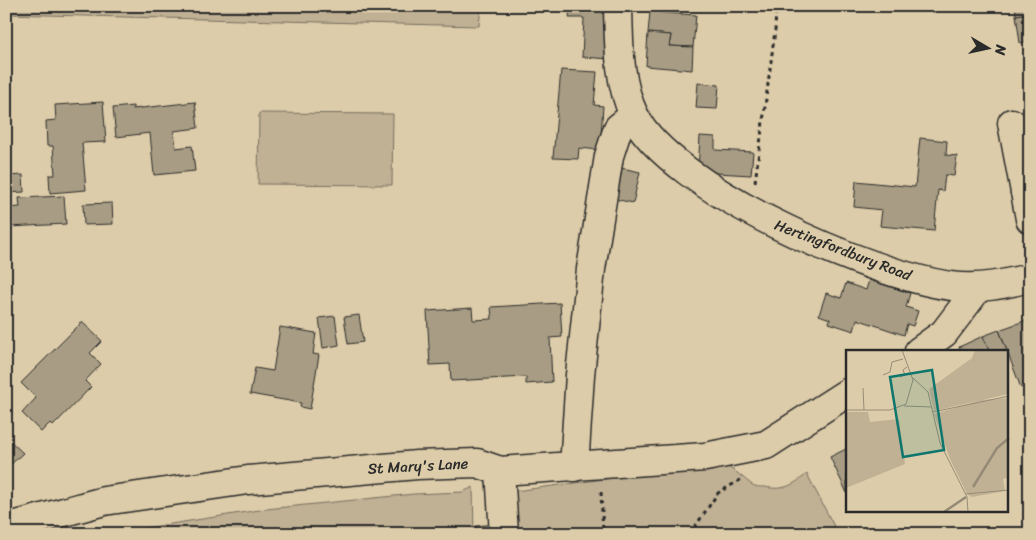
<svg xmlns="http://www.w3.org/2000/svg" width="1036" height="540" viewBox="0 0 1036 540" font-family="Sriracha,sans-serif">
<rect width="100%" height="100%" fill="#ddcca9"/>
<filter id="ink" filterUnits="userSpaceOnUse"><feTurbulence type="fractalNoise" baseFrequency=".02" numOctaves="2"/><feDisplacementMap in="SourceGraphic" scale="10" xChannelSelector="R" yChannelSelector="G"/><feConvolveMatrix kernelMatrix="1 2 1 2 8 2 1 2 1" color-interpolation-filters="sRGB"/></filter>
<g filter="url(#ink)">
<g fill="#c0b194" stroke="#766e60">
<polygon points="6,6 481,6 479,26 6,14"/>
<polygon points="259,113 393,114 392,185 258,184"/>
<path d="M718,464C733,467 739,475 751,484C754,487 761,487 765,487C784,491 793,485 807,474L838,534H517L515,491Z"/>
<polygon points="473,487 474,534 107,534 266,509 414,494 463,492"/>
</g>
<g fill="#a89d84" stroke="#2b2b2b">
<polygon points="570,6 605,6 604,29 611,29 610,59 582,57 584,18 569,18"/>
<polygon points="650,6 682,6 681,14 650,12"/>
<polygon points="1015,6 1030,6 1030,13 1016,15"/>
<polygon points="650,12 696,15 693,47 669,46 671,35 648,33"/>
<polygon points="1030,13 1030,42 1020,43 1016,15"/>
<polygon points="648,33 671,35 669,46 693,47 692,70 646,66"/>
<polygon points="561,70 597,72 594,105 603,106 600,150 579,148 578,159 553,158"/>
<polygon points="698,83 719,85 717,109 696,108"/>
<polygon points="103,102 106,142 82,143 86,190 50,193 49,175 55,175 53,146 47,146 46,121 56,120 55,105"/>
<polygon points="195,102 198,128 174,131 176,148 192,146 195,171 154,175 150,133 116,137 113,108 133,106 133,109"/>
<polygon points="700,136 715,137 715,150 753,152 751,175 698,172"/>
<polygon points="920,138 947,141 946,155 957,156 954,176 945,175 943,191 938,190 934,231 880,226 882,210 854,207 856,181 915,187"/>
<polygon points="622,168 640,172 633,203 615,199"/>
<polygon points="23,175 24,192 6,193 6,176"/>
<polygon points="64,196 66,224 9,227 8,208 20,207 19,198"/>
<polygon points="112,203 113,224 84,225 83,204"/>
<polygon points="869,280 910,293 906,307 918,311 913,326 907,324 904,335 857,319 854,331 829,323 830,319 819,315 826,293 841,298 846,283 866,290"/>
<polygon points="560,303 562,337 550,338 552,382 526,384 526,377 451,381 450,364 430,365 427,311 472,308 473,320 492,319 491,307"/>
<polygon points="359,315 363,342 348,344 344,317"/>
<polygon points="335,316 339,345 323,348 319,318"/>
<polygon points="1030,319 1030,385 1021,388 999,330"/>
<polygon points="82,322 102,341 90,353 101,364 85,381 91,387 53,426 50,423 41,432 22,413 36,398 21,383"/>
<polygon points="280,327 316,333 313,354 319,355 310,409 300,407 301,403 250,394 255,368 273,371"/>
<polygon points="999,330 1007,351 989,351 983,336"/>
<polygon points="983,336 989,351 961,351 959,347"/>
<polygon points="6,437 23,453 6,469"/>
<polygon points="846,449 847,451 847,493 830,457"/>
<polygon points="495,524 496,534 476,534 476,526"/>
</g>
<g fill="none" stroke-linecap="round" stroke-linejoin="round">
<g stroke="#2b2b2b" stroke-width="31">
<g id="minor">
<path d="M618,6C619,41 618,82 634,115C671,189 870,275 951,286C978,290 1004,284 1030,278"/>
<polyline points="1012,123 1025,192 1030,191"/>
<polyline points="1025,192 1030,219"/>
<polyline points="919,351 944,333 978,288"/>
<polyline points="574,467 580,375 591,269 609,156 618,128 634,115"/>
<polyline points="500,471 504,534"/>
<polyline points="6,528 104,501 248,480 417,465 477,463 500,471 705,457 766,445 847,393"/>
</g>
</g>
<g stroke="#2b2b2b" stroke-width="3" stroke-dasharray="4 4" stroke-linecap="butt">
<polyline points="755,182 775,31 776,6"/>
<polyline points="601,492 603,534"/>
<polyline points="690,534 718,493 742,479"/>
</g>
<use href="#minor" stroke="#ddcca9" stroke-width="28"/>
</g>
</g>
<g text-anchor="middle" stroke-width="4.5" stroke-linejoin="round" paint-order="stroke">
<g font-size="15" fill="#2b2b2b" stroke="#ddcca9">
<text transform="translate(843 250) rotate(21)" y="5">Hertingfordbury Road</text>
<text transform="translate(418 466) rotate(-3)" y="5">St Mary's Lane</text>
</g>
</g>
<g transform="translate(846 350)">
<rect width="162" height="162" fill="#ddcca9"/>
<path d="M129,0H162V44L88,61L83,39L126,8ZM162,48L163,127L157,129L159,141L126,147L121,144L104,109L88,64L135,50ZM0,62H22L24,72L53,69L59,114L0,138Z" fill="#c0b194"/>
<path fill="none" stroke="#948a76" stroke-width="2.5" d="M127,137L151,98L163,88M98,162L120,147"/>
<path fill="none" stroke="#968c77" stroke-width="1" d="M37,25L44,22L46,12L57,9M54,27L59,25L57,20L61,17M67,28L82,42L94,93L121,147L122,162M17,38L18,60M58,56L86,57M0,60H44L60,54L67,30L56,0M87,62L163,46M120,144L163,140"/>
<path fill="#0f766e" fill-opacity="0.15" stroke="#0f766e" stroke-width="2.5" d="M86,20L98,100L57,107L44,27Z"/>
<rect width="162" height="162" fill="none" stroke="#2b2b2b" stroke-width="2.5"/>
</g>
<rect width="1036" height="540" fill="none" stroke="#ddcca9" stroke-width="25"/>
<rect x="12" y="12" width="1011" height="515" fill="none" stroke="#2b2b2b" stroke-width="2" filter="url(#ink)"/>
<g transform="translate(988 48) rotate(99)" stroke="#ddcca9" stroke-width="4" paint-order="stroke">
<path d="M0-4L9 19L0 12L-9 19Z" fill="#2b2b2b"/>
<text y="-8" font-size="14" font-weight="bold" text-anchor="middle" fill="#2b2b2b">N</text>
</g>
</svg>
